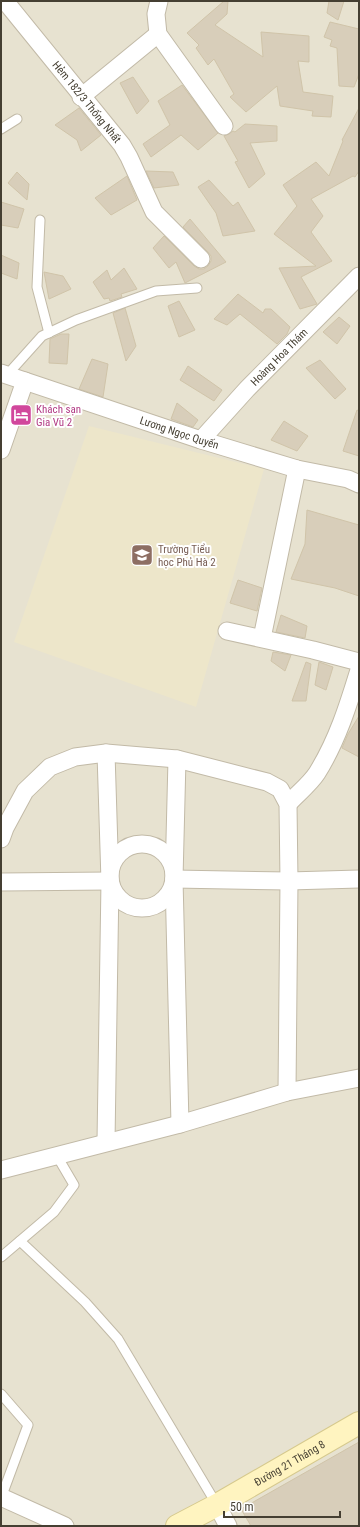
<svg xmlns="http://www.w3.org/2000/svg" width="360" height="1527" viewBox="0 0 360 1527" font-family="'Roboto Condensed',sans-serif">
<rect width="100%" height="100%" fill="#f3efe2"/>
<rect fill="#e7e2d0" x="1" y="1" width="358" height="1525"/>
<polygon fill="#ede6ca" points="89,426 264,469 196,707 14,642"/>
<g fill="#d8ceba" stroke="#d0c4a9">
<polygon points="224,1 228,1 227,14 215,25 263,57 261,32 309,36 309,62 298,61 303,92 333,96 331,117 312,116 313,111 280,106 277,86 246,112 230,97 234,94 214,59 208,65 196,48 199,45 187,33"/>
<polygon points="329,1 344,1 338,20 327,13"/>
<polygon points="330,22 359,29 359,74 354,87 339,86 337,48 330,46 332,40 324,37"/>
<polygon points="133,77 149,101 137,114 120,83"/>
<polygon points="182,85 218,133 198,150 181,135 151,157 143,144 170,125 158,101"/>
<polygon points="79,108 101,135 81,151 77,140 55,125"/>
<polygon points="359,108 359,171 355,177 353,176 311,199 323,216 311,232 332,261 301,277 317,304 300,309 279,268 316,266 274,234 297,206 283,185 316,162 329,176 343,141 342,140"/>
<polygon points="245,124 277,126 277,141 250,143 265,174 249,188 235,162 238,161 224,136 229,134 233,131 235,132"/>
<polygon points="146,171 173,172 179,185 154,188"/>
<polygon points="17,172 29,184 27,200 8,183"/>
<polygon points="127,176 137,200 111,215 95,198"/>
<polygon points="209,180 233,206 238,202 255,231 223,236 216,213 198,187"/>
<polygon points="1,202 24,209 18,228 1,225"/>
<polygon points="190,219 226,262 185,283 176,262 169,268 153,248 164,236 194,266 199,269 204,269 208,266 211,261 211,256 208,252 183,227"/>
<polygon points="1,255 19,263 17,279 1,273"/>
<polygon points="124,268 137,289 121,294 122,297 110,301 109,298 104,299 93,282 107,270 111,280"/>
<polygon points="44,272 63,276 71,289 49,299"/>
<polygon points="238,294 263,313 265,309 271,309 290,327 287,334 277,344 240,314 227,325 214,319"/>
<polygon points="179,301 195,330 179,337 168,306"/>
<polygon points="125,308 136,346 126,361 113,313"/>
<polygon points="339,317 350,326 337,344 323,332"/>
<polygon points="61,334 69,334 67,364 49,363 50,339"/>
<polygon points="92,359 108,364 103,397 79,389"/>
<polygon points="320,360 346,389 335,399 306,368"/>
<polygon points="188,366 222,390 214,401 180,380"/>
<polygon points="177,403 198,420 193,427 171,419"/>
<polygon points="357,410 359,411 359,456 343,451"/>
<polygon points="284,421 308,436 297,451 271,440"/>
<polygon points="307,510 359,525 359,596 335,588 291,579 305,544"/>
<polygon points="238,580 262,588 257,611 230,603"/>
<polygon points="281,615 307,626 305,638 276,632"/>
<polygon points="273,652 291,655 285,671 271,661"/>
<polygon points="306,662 311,664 306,701 292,701"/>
<polygon points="319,662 333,667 326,690 315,685"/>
<polygon points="359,716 359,757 342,748 348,734"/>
<polygon points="359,1442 359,1526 251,1526 241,1509"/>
</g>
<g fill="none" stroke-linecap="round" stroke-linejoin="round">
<g stroke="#c2baa7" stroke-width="11">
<g id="lane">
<polyline points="1,129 17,119"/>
<polyline points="40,220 37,287 49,333"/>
<polyline points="7,375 42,336 76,320 156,291 197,288"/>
<polyline points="20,1241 85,1302 118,1339 217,1505"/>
<polyline points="1,1257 54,1212 74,1185 57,1156"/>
<polyline points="1,1394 28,1425 1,1498"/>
</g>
</g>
<g stroke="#c2baa7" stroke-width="19">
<g id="street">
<path id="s1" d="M5,1L122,145L129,157L154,212L201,259"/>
<polyline points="159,1 156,14 158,34 224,126"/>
<polyline points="81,97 158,34"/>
<path id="s2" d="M1,373L201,440L297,469L348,479L359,484"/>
<path id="s3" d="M201,440L247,389L359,276"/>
<polyline points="1,450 25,381"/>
<polyline points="227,631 313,650 359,662"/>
<polyline points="262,638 297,469"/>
<polyline points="106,753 110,881 106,1142"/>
<polyline points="177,759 174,879 180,1124"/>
<path d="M288,804C297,794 310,784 317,773C337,741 348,706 359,670"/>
<polyline points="1,839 5,828 25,791 50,767 75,757 106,753 177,759 267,782 280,789 288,804 289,881 287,1092"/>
<circle cx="142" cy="876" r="32"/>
<polyline points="174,879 289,881 359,879"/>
<polyline points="1,882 110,881"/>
<polyline points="1,1170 180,1124 287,1092 359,1078"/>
<polyline points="1,1497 65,1526"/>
<polyline points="217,1505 228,1526"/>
</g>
</g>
<g stroke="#d6c98d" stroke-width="24">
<g id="secondary">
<path id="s4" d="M177,1526L217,1505L359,1423"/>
</g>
</g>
<use href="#lane" stroke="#fff" stroke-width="9"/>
<use href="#street" stroke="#fff" stroke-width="17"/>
<use href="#secondary" stroke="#fff4c0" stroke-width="22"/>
</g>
<defs>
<g id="hotel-square" transform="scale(1.15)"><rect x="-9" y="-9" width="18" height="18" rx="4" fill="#d1479c" stroke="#fff"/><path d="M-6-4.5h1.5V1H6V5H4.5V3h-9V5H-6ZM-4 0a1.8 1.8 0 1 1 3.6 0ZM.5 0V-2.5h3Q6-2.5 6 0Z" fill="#fff"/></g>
<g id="school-square" transform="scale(1.15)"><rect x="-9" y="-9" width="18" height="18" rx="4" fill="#8d6e63" stroke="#fff"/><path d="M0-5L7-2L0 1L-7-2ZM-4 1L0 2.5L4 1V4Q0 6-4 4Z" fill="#fff"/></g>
</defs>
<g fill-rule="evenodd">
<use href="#hotel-square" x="21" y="415"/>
<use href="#school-square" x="142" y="555"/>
</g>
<g text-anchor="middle" stroke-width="4" stroke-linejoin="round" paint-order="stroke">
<g font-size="11" fill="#453f32" stroke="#fff">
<text dy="4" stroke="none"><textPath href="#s1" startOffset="130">Hẻm 182/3 Thống Nhất</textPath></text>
<text dy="4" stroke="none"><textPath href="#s3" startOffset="114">Hoàng Hoa Thám</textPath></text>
<text dy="4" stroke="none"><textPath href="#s2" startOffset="188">Lương Ngọc Quyến</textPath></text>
<text dy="4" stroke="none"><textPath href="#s4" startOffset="129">Đường 21 Tháng 8</textPath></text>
</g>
<g font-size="11" fill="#b23c85" stroke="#fff" text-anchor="start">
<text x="36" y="413">Khách sạn<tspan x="36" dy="13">Gia Vũ 2</tspan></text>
</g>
<g font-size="11" fill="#785e54" stroke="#fff" text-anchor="start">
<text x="158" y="553">Trường Tiểu<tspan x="158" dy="13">học Phủ Hà 2</tspan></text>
</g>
</g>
<rect width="360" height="1527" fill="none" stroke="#453f32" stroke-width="4"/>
<path d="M224 1511v6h116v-6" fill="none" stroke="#453f32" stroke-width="2"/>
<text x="230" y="1511" font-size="12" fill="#453f32" stroke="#ffffff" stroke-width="3" paint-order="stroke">50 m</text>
</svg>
